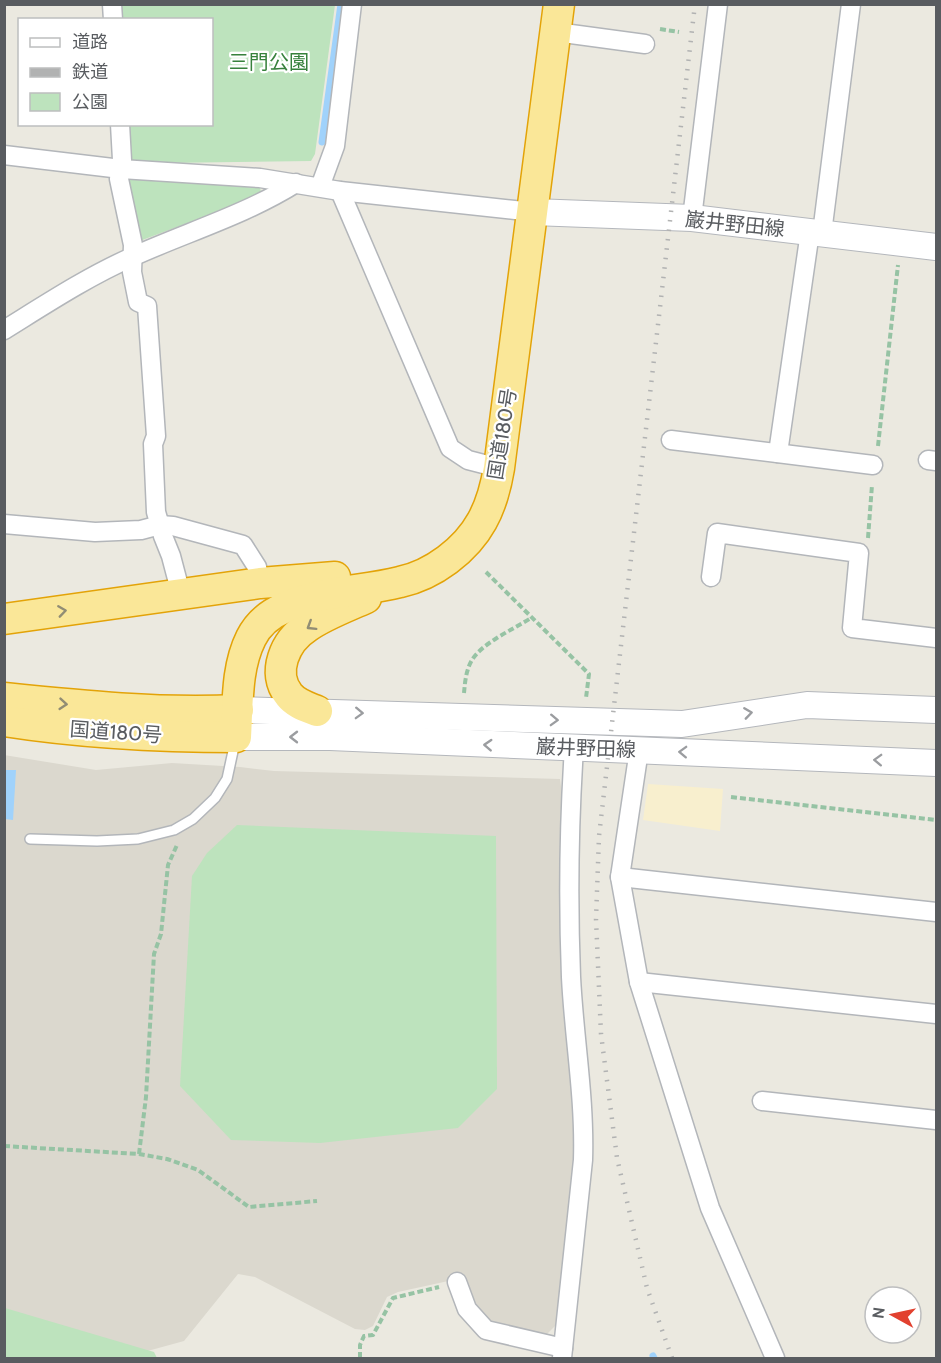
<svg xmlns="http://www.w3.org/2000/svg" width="941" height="1363" viewBox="0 0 941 1363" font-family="Cabin,'Noto Sans JP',sans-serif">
<rect width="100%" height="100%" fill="#ebe9e0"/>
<polygon fill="#dbd8ce" points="4,755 96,770 172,763 240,767 274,771 560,779 563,801 560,826 562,953 576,1154 560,1321 544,1337 488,1322 478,1316 462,1278 398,1292 387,1297 373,1326 365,1330 355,1329 255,1277 238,1274 184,1341 133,1355 5,1324"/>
<g fill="#bde3bd">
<polygon points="119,5 335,5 315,154 311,161 163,163 132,160 129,125 212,124 212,20 121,19"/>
<polygon points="124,178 260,188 262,195 137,242"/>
<polygon points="237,825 496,836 497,1089 458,1128 320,1143 231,1140 180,1086 192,876 207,853"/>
<polygon points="5,1308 154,1352 157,1358 5,1358"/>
</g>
<polygon fill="#f8efce" points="648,784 723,789 720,831 643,820"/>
<polygon fill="#a0d2fb" points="4,770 16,770 13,820 5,819"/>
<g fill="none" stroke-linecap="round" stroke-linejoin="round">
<g stroke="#a0d2fb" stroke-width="7">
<polyline points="322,142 341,4"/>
<polyline points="653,1356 654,1358"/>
</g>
<g stroke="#b3b6ba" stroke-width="12">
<polyline id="service" points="30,839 97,841 138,839 174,830 193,819 215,798 227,779 235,742"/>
</g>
<g stroke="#b3b6ba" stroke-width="21">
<g id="minor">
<polyline points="112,4 113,20"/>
<polyline points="556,32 645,44"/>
<polyline points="120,124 122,160 119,179 133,245 132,272 138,302 147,306 156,436 153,444 156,512 163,536 171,556 181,594"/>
<polyline points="4,155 121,169 260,178 340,191 533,212"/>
<polyline points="320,187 335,146 352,4"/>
<polyline points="340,191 450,448 468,460 499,468"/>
<polyline points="692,218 718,4"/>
<polyline points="822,233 851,4"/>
<path d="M4,330C46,304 87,277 132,257C187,232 245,215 296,183"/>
<polyline points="671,440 873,465"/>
<polyline points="778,453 810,232"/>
<polyline points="928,460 936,461"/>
<polyline points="4,524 95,532 141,530 160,525 173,526 243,545 257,567 260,583"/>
<polyline points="711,577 717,533 859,553 852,628 936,638"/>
<polyline points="639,750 620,877 639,982 710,1208 775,1358"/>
<polyline points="620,877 936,912"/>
<polyline points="639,982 936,1014"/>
<polyline points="762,1101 936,1120"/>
<polyline points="457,1282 467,1309 486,1330 563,1348"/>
<path d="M562,1358L583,1160C585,1098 574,1038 571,977C568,901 569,824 574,748"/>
</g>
</g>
<g stroke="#b4b7bc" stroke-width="28">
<g id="secondary">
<polyline points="533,212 692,218 936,247"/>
<polyline points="238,710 682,724 807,705 936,710"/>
<polyline points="236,737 330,737 936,763"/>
</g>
</g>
<g stroke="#e3a308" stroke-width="33">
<g id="trunk">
<polyline points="4,619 260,583 335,577"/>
<path d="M4,698C82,706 160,714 238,710"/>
<path d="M317,711C307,707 296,704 289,695C271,673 285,641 307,627C324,615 346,607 366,598"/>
<path d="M4,721C81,733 159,737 236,737C238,704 236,668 251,638C258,624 270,614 284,608C321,590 361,592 400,582C433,575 466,550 482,521C491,505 496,486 499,468L559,4"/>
</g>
</g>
<g stroke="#96c3a4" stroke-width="4" stroke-dasharray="6 3" stroke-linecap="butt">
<polyline points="660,29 679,32"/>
<polyline points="878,446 898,265"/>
<polyline points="868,538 872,485"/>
<polyline points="486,572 589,674 586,698"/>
<path d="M464,693C465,682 466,670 472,660C482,643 514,629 531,618"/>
<polyline points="731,797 936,820"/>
<polyline points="4,1146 139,1154 167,1159 198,1170 249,1207 317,1201"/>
<polyline points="139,1154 146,1097 154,954 161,934 168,865 177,845"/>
<polyline points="360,1358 360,1345 364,1336 373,1335 393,1298 439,1287"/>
</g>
<use href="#service" stroke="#fff" stroke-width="9"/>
<use href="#minor" stroke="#fff" stroke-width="18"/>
<use href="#secondary" stroke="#fff" stroke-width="26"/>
<use href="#trunk" stroke="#fae798" stroke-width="30"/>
<polyline stroke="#b1b2b2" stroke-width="4.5" stroke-dasharray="1.5 8" stroke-linecap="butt" points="672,1358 647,1288 617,1158 601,1034 596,919 599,836 695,4"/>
</g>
<defs><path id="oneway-chevron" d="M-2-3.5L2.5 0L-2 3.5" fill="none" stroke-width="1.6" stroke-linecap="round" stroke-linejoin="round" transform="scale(1.5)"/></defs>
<g stroke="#918d74">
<use href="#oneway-chevron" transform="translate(62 611) rotate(-8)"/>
<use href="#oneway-chevron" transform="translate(311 626) rotate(148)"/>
<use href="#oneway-chevron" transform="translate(63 704) rotate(5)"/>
</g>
<g stroke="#9b9da0">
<use href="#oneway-chevron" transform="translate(359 713) rotate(2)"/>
<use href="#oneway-chevron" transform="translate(748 713) rotate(-8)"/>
<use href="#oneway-chevron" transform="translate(554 720) rotate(2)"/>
<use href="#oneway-chevron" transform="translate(294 737) rotate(-180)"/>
<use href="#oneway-chevron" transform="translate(488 745) rotate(-177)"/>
<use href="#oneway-chevron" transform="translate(683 752) rotate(-178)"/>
<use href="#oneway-chevron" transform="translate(878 760) rotate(-178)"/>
</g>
<g text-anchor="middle" stroke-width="4.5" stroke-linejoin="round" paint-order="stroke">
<g font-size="20" fill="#37813c" stroke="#fff">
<text x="269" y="69">三門公園</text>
</g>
<g font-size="20" fill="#595c60" stroke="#fff">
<text transform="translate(735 224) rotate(6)" y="7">巌井野田線</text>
<text transform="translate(502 434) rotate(-81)" y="7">国道180号</text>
<text transform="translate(116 732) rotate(4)" y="7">国道180号</text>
<text transform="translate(586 748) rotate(2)" y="7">巌井野田線</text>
</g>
</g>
<rect width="941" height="1363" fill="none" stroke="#595c60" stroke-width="12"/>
<rect x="18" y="18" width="195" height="108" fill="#ffffff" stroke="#bdbebf" stroke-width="1.5"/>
<rect x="30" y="38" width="30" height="9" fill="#ffffff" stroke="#bdbebf" stroke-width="1.5"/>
<text x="72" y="48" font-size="18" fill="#595c60">道路</text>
<rect x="30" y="68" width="30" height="9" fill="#b1b2b2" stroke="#bdbebf" stroke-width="1.5"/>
<text x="72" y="78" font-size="18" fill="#595c60">鉄道</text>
<rect x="30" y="93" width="30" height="18" fill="#bde3bd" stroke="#bdbebf" stroke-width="1.5"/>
<text x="72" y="108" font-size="18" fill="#595c60">公園</text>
<g transform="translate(893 1315) rotate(278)"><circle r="28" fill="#ffffff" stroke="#bdbebf" stroke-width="1.5"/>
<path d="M0-4.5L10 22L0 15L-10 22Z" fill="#e2412f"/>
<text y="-9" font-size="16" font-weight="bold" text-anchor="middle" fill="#595c60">N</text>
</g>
</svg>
